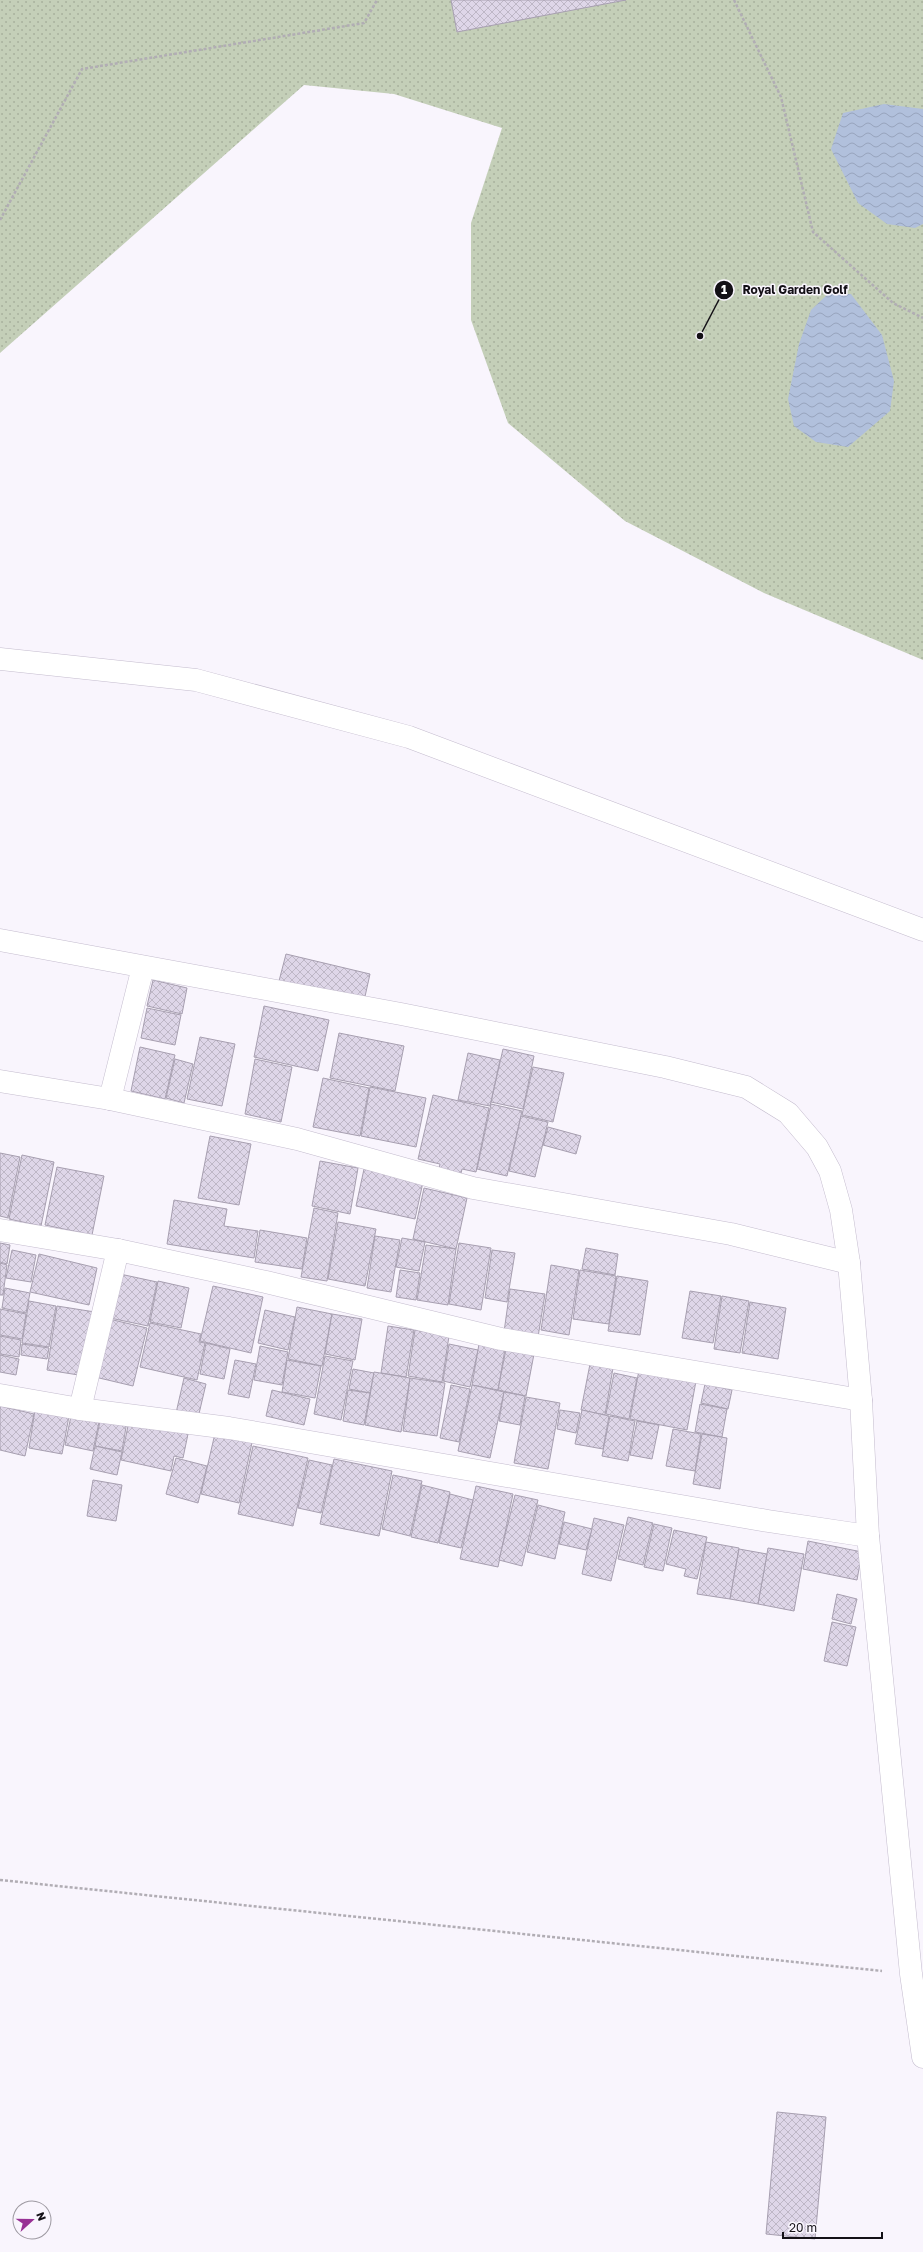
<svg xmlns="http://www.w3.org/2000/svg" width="923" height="2252" viewBox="0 0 923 2252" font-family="'Golos Text',sans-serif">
<defs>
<pattern id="grass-dots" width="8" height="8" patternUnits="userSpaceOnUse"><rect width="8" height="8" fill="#c4cfb8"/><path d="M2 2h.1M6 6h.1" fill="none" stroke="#a8b19d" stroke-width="1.8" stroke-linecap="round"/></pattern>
<pattern id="water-waves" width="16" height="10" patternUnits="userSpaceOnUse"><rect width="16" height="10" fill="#b1c0dc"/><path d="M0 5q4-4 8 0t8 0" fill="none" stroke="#97a4bc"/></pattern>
<pattern id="building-cross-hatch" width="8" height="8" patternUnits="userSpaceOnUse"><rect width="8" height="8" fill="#ded6e8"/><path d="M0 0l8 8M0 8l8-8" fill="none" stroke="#beb7c6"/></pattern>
</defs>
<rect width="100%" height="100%" fill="#f9f5fd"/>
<polygon fill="url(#grass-dots)" points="0,0 923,0 923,660 764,593 625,521 508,423 471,320 471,223 502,128 394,94 304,85 0,353"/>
<g fill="url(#water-waves)">
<polygon points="884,104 923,109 923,224 915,228 887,224 858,203 831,149 843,113"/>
<polygon points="828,294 851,294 882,335 894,381 890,411 848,447 816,442 794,426 788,399 799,344 811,310"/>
</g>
<g fill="url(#building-cross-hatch)" stroke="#a79fb0">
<polygon points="451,0 626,0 457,32"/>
<polygon points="286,954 370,974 364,1001 279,981"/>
<polygon points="153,980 187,988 182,1014 147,1006"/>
<polygon points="264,1006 329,1020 318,1071 254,1057"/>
<polygon points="147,1008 181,1015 175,1045 141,1038"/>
<polygon points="339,1033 404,1046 395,1091 330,1078"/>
<polygon points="200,1037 235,1044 222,1106 187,1099"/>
<polygon points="140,1047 175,1055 165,1099 131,1091"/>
<polygon points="503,1049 534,1056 523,1109 491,1102"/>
<polygon points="468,1053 500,1060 490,1106 458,1100"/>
<polygon points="175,1059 193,1064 184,1103 166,1098"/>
<polygon points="255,1059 292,1067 281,1122 245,1114"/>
<polygon points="533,1067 564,1073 553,1122 522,1115"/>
<polygon points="323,1078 369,1088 360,1136 313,1127"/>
<polygon points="370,1087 426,1098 416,1147 361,1136"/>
<polygon points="433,1095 489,1108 476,1172 462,1169 459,1182 437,1177 440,1164 418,1159"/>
<polygon points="491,1104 522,1111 507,1176 477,1169"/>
<polygon points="521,1116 548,1122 535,1177 509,1171"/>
<polygon points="548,1127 581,1136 576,1154 543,1145"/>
<polygon points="210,1136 251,1144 239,1205 198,1198"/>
<polygon points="0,1153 20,1157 8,1218 0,1216"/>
<polygon points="22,1155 54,1162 41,1226 9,1219"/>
<polygon points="320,1161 358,1168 350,1214 312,1206"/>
<polygon points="57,1167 104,1176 92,1235 45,1225"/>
<polygon points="364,1169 423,1182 415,1219 356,1206"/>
<polygon points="424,1188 467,1198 456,1249 413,1239"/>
<polygon points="174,1200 227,1209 224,1226 258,1231 254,1258 167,1244"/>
<polygon points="314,1208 338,1213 327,1281 301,1277"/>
<polygon points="338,1222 376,1229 365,1286 328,1279"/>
<polygon points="260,1230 307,1238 302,1269 255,1262"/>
<polygon points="375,1236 400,1240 391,1292 367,1288"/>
<polygon points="402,1238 425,1242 419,1271 396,1267"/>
<polygon points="0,1243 10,1245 7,1264 0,1262"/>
<polygon points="459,1243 491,1248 481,1310 449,1304"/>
<polygon points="426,1245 456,1249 448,1305 417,1300"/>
<polygon points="586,1248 618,1254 615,1275 582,1269"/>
<polygon points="12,1250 36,1255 31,1282 6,1278"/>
<polygon points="492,1250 515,1253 507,1302 485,1298"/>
<polygon points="39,1254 97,1268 89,1305 30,1292"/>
<polygon points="0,1263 7,1265 3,1295 0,1295"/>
<polygon points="551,1265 579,1270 569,1335 541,1330"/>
<polygon points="400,1270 420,1273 416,1300 396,1297"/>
<polygon points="580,1270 616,1276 609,1324 573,1319"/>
<polygon points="120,1274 157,1282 148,1326 110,1318"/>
<polygon points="617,1276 648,1281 640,1335 608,1331"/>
<polygon points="158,1281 189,1288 181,1328 150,1322"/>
<polygon points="213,1286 263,1297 251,1353 200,1341"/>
<polygon points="5,1288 30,1293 26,1313 2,1308"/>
<polygon points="510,1289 545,1294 538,1337 504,1332"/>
<polygon points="690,1291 721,1296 713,1343 682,1338"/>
<polygon points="722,1296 749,1301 740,1353 714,1349"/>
<polygon points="29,1301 56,1306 49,1347 22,1343"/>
<polygon points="750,1302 786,1308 778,1359 742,1353"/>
<polygon points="57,1306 95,1312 85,1376 47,1370"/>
<polygon points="297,1307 332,1314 322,1366 288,1359"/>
<polygon points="0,1309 26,1314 22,1339 0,1335"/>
<polygon points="265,1310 295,1317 288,1350 258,1343"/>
<polygon points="332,1314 362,1319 355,1360 325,1354"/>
<polygon points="109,1319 147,1328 133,1386 95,1377"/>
<polygon points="150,1323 201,1334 199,1342 205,1343 197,1380 140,1367"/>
<polygon points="388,1326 414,1330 406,1377 381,1373"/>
<polygon points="415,1330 449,1336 442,1382 408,1376"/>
<polygon points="0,1336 21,1340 19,1357 0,1354"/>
<polygon points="206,1343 230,1349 224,1379 200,1374"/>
<polygon points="22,1344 49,1348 47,1359 21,1355"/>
<polygon points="449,1344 478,1350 470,1387 443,1381"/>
<polygon points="479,1344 505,1349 498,1390 472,1385"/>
<polygon points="260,1346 288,1352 282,1385 254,1380"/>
<polygon points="506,1349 534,1354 526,1396 498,1390"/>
<polygon points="0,1355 19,1359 16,1375 0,1372"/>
<polygon points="325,1356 353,1361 341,1420 314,1414"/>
<polygon points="235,1360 256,1364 249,1398 228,1394"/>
<polygon points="287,1360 321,1366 315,1398 282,1392"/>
<polygon points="590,1364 613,1368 605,1415 581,1410"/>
<polygon points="353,1369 374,1373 370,1393 349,1389"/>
<polygon points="639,1370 696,1381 687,1430 630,1419"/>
<polygon points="374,1372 410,1378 401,1432 365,1425"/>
<polygon points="614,1373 637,1378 629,1419 606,1414"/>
<polygon points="184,1378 206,1384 198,1418 176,1413"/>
<polygon points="410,1378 445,1383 437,1436 403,1431"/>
<polygon points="705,1384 732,1390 728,1409 701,1403"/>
<polygon points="451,1385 470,1389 459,1442 440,1438"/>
<polygon points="472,1385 504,1392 490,1458 458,1451"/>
<polygon points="272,1390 310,1399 304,1425 266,1416"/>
<polygon points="348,1390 370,1393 364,1425 343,1421"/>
<polygon points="504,1392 525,1396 520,1425 499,1421"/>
<polygon points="526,1397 560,1403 548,1469 514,1463"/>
<polygon points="700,1404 727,1409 722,1437 695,1432"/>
<polygon points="0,1406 34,1414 25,1456 0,1450"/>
<polygon points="35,1410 69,1416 62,1454 29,1448"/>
<polygon points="560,1410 580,1413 576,1433 557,1429"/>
<polygon points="582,1410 609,1416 603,1449 575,1444"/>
<polygon points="71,1416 99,1422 93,1451 65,1445"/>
<polygon points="101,1416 127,1421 122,1451 95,1446"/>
<polygon points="610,1416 635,1421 628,1461 602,1456"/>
<polygon points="129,1421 188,1434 183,1458 174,1456 171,1471 121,1460"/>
<polygon points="637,1421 659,1425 652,1459 630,1455"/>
<polygon points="216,1429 253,1438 239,1503 201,1494"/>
<polygon points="673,1429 701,1434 695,1471 666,1466"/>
<polygon points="702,1434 727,1438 720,1489 693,1484"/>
<polygon points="95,1446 122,1452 117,1475 90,1469"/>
<polygon points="253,1446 308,1458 293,1526 238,1514"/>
<polygon points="176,1458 207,1466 198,1503 166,1494"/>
<polygon points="334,1459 392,1471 379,1536 320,1524"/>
<polygon points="309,1460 332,1465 321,1513 298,1508"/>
<polygon points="393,1475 422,1481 410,1536 382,1529"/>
<polygon points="93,1480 122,1485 116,1521 87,1516"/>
<polygon points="422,1485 450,1492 438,1543 411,1537"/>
<polygon points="476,1486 513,1494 498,1567 460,1559"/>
<polygon points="450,1494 473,1500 461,1548 439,1543"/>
<polygon points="515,1495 538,1500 522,1566 499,1560"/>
<polygon points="538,1505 565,1512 555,1559 527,1552"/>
<polygon points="628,1517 653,1523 643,1565 618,1559"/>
<polygon points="594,1518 624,1525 611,1581 582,1574"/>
<polygon points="564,1522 592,1529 586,1550 559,1544"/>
<polygon points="654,1524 672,1528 663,1571 644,1567"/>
<polygon points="674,1530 707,1537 697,1579 684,1576 686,1569 666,1564"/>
<polygon points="808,1541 862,1552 857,1580 803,1569"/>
<polygon points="706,1542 739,1548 730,1599 697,1594"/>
<polygon points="768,1548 804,1554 794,1611 758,1604"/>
<polygon points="739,1549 767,1554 758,1604 730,1599"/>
<polygon points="837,1594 857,1599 851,1624 832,1619"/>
<polygon points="832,1622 856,1627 847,1666 824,1661"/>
<polygon points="777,2112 826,2117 815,2239 766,2234"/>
</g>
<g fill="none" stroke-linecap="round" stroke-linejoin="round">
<g stroke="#c4bcce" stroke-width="23">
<g id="minor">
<polyline points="0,659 196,680 409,737 923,930"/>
<polyline points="0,940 401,1014 665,1067 746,1087 788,1113 817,1147 830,1171 841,1210 849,1263 861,1400 868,1536 911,1974 923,2057"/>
<polyline points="0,1081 110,1099 297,1139 473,1188 731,1234 849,1263"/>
<polyline points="110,1099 143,967"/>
<polyline points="0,1230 118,1250 266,1282 501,1339 861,1400"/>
<polyline points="0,1395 80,1409 229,1428 768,1521 868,1536"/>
<polyline points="80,1409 118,1250"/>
</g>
</g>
<g stroke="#b1adb4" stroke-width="2.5" stroke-dasharray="3 2" stroke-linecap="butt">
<polyline points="734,0 781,97 813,232 893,303 923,318"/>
<polyline points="0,220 82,69 364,23 377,0"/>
<polyline points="0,1880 882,1971"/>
</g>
<use href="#minor" stroke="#fff" stroke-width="22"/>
</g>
<path fill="none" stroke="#131016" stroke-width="1.5" d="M700 336L724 290"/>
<g fill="#131016" stroke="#f9f5fd" stroke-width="1.5">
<circle cx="700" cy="336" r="4"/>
<circle cx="724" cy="290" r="10"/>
</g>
<g font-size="12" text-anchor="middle" font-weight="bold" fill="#fff">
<text x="724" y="294">1</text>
</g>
<g font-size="12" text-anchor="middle" font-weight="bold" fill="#131016" stroke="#f9f5fd" stroke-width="3" stroke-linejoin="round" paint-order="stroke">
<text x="795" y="294">Royal Garden Golf</text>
</g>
<g transform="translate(32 2220) rotate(69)"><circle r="19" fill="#f9f5fd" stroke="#9d99a1"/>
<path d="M0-3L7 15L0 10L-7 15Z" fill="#983195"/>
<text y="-6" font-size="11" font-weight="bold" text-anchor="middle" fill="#131016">N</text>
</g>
<path d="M783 2232v6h99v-6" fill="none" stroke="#131016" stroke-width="2"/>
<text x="789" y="2232" font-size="12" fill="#131016" stroke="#f9f5fd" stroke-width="3" paint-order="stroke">20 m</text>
</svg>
